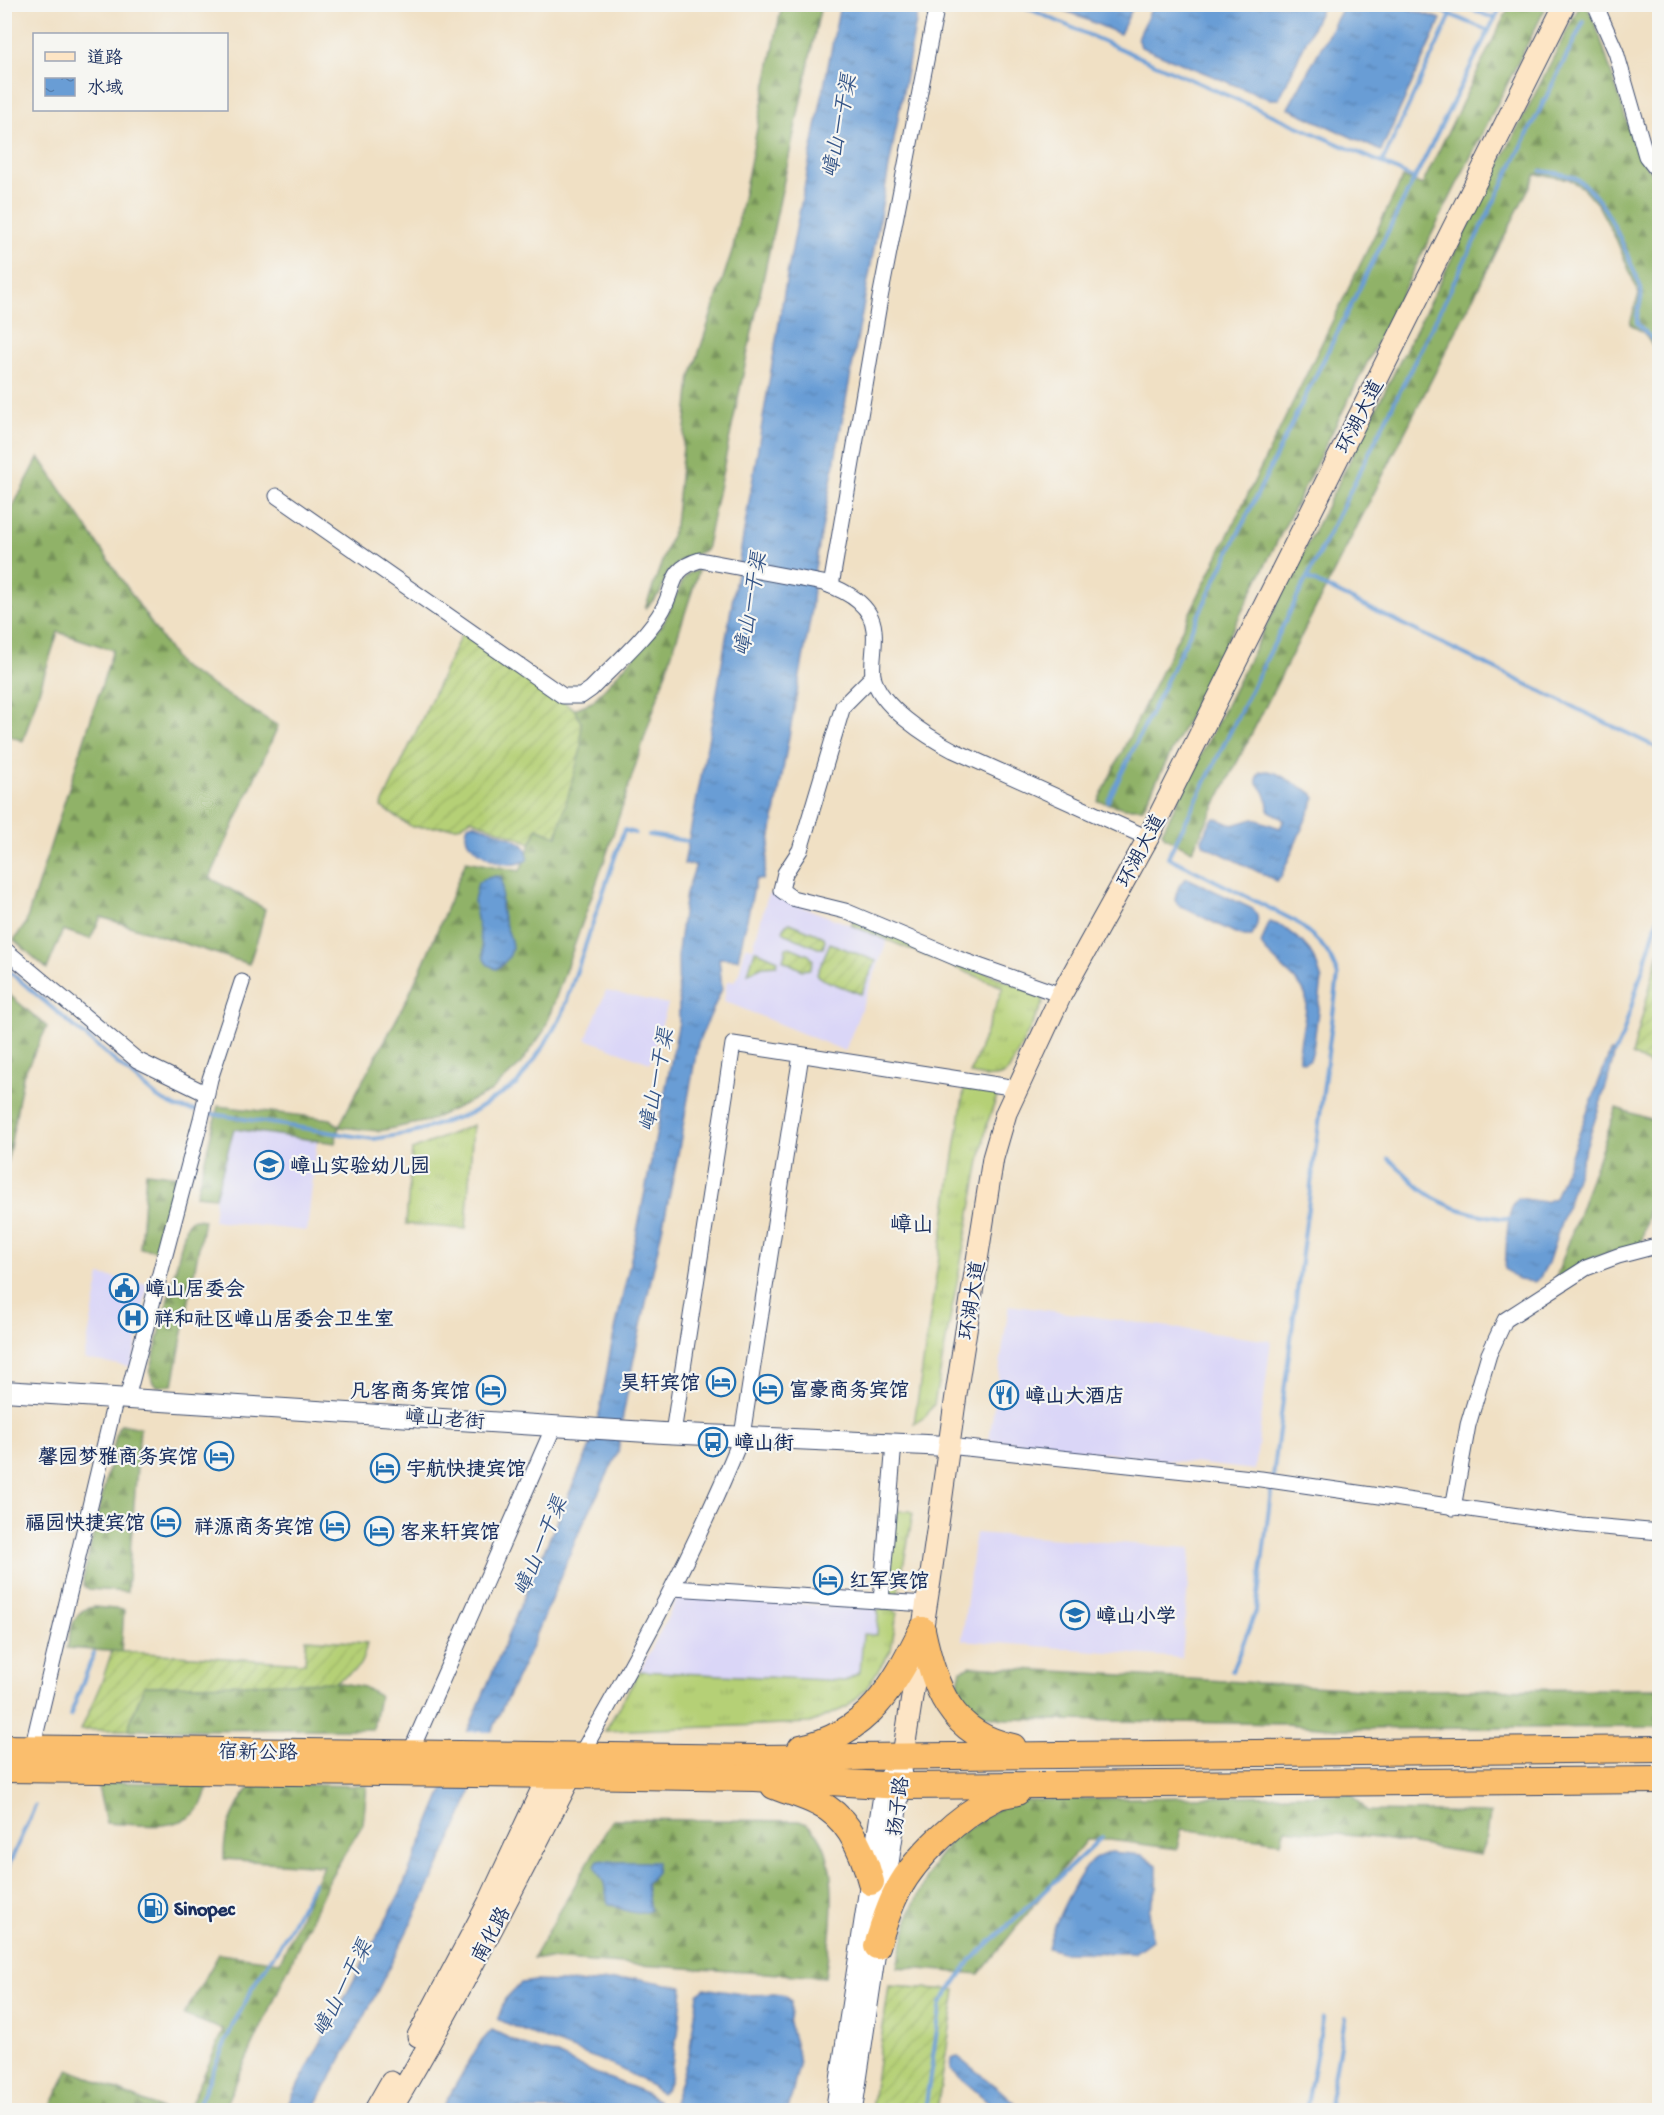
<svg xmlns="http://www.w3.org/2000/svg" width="1664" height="2115" viewBox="0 0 1664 2115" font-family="'Gochi Hand','LXGW WenKai TC',sans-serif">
<defs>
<pattern id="grass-tufts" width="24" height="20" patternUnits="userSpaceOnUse" patternTransform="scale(1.5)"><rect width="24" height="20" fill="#b5d076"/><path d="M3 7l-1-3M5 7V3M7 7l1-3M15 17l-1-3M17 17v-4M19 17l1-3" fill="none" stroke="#9bb368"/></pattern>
<pattern id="forest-firs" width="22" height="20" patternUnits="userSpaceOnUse" patternTransform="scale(1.5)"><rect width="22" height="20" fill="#90b267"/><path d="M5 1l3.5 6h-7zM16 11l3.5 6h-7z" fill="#759158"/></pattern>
<pattern id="garden-furrows" width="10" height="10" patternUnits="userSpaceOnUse" patternTransform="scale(1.5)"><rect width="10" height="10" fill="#b5d076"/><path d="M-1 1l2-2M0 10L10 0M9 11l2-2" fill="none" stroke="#9bb368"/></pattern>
<pattern id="water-ripples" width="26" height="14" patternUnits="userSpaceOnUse" patternTransform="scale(1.5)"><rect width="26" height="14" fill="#699dd5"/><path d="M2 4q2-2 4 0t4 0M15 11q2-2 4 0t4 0" fill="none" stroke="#5680b0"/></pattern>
</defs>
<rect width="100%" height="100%" fill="#f6f6f2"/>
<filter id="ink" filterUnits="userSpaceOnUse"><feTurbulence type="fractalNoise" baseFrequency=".0167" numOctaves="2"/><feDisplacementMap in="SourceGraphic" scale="12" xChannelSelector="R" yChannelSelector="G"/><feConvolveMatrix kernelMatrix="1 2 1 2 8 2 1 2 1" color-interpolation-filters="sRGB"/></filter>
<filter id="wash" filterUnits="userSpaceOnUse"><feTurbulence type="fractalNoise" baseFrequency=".008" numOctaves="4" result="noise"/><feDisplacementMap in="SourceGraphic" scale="24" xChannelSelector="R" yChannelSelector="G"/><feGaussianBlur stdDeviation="1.35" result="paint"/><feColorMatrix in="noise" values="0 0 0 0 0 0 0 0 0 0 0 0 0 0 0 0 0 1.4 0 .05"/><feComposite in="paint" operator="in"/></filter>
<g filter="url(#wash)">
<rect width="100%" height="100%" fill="#f0e0c4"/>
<g fill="#dad6f7">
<polygon points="768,894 888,939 845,1051 724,1001 727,981 734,981 739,974 745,946 753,948"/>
<polygon points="606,991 668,1004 650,1063 586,1039"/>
<polygon points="234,1129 317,1141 307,1231 213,1221 216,1189"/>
<polygon points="100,1275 148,1284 132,1367 84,1359"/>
<polygon points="1009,1305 1271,1341 1255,1470 989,1440"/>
<polygon points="975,1533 1191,1548 1182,1658 962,1640"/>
<polygon points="679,1595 878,1609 877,1635 863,1635 861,1672 845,1681 640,1671"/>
</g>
<g fill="url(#grass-tufts)" stroke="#68806a" stroke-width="1.5">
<path d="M854,919L1043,996V1003L1009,1070C998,1082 984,1076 970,1074L1003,987L851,925Z"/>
<polygon points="964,1089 998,1094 987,1124 934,1404 926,1416 914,1424"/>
<polygon points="473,1125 466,1229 406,1224 412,1150"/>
<polygon points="894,1511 910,1511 913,1513 898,1595 888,1593"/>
<polygon points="878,1609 893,1609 897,1613 891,1650 866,1689 847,1707 810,1723 605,1731 640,1671 845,1681 860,1672 863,1634 877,1635"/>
</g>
<g fill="url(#forest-firs)" stroke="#567062" stroke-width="1.5">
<polygon points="782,5 821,5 706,550 681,560 668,573 660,593 645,609 675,525 690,380 733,248"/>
<polygon points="1510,5 1547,5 1143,808 1125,808 1098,801 1403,177 1422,185"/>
<polygon points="1580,5 1587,5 1600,37 1636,151 1659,184 1659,356 1644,333 1630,324 1639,294 1617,241 1598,205 1583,188 1569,179 1536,174 1192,851 1165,837 1162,832"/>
<polygon points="39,457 180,666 278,726 210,878 265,909 259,934 249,964 101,917 90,939 63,930 47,969 14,940 25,925 113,650 58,632 23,741 5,734 5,522"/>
<path d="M699,570L606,856L544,1031L519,1066L490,1092L428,1121L379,1131L339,1127L335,1143L234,1129L215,1197L196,1195L218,1106L331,1119L339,1127C361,1079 390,1036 412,988C432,947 448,903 466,861L520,871L537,828L557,836L581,723L574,709L592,702L650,639L663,624L683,580L689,573Z"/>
<polygon points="5,991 47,1027 23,1076 7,1164 5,1164"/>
<polygon points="1616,1108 1659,1122 1659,1204 1651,1200 1641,1244 1592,1258 1556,1278"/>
<polygon points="146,1172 179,1176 160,1251 140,1248"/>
<polygon points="194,1219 204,1220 173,1385 158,1386 153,1383 150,1372 186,1226 189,1221"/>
<polygon points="122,1424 140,1428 127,1592 89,1589 84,1586 83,1579 118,1428"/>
<path d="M94,1607L124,1610L121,1652L67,1648C71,1630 72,1609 94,1607Z"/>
<path d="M970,1666L1380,1690L1659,1689V1727L1340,1729L1286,1724L1006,1719C977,1716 950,1705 961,1670Z"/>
<polygon points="335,1682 364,1687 379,1696 373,1729 127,1730 144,1686"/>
<path d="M97,1782L209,1784C206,1791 203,1804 198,1810C177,1833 134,1824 106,1823Z"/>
<path d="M257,1784L367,1786L363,1824L331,1876L223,2110H188L224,2030L184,2015L219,1954L280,1962L323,1866L224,1859C224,1852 224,1843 226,1835C229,1822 243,1788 257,1784Z"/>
<polygon points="1352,1794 1367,1811 1490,1813 1487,1836 1480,1855 1377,1838 1285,1829 1281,1842 1181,1829 1177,1849 1110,1840 1086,1840 979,1974 897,1967 910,1912 936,1860 953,1838 1008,1802 1025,1800"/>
<path d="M613,1819L799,1821C847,1835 830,1940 825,1977L533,1958Z"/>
<polygon points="69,2069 164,2110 49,2110"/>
</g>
<g fill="url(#garden-furrows)" stroke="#68806a" stroke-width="1.5">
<polygon points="462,633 574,709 581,723 581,749 557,836 537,828 531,843 471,819 458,827 412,827 381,807"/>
<polygon points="790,923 824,937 825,941 823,948 818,948 785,934 783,931 786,924"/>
<polygon points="830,943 876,961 861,994 822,979 817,974"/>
<polygon points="790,947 809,955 813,960 810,969 802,970 783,960 786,948"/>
<polygon points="755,950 778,960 777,965 763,966 748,973"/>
<polygon points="1659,952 1659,1070 1632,1055"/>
<path d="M306,1639L367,1643C361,1671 358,1668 335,1682L144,1686L127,1730H81L102,1681L112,1651L305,1663Z"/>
<polygon points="889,1986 956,1990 937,2110 871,2110"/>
</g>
<g fill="url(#water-ripples)" stroke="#42669a" stroke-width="1.5">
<polygon points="1345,4 1396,5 1441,19 1381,151 1288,108"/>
<polygon points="840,5 919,5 814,573 811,615 763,880 756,879 738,959 719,958 722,989 698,1043 676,1165 634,1358 623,1415 618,1453 578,1534 529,1653 493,1727 463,1813 430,1885 366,2014 313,2110 285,2110 400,1893 532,1578 592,1442 600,1410 611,1348 636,1236 679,1022 678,951 686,893 696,865 684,864 714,710 787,275"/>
<polygon points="1052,5 1134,5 1120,34"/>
<polygon points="1153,5 1153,4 1323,5 1279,99 1269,99 1141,47 1138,38"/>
<path d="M1267,771L1276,773L1312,793L1315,798L1281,877L1277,881L1204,845L1202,840L1211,821L1215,818L1233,825L1253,819L1257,820L1280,828L1284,820L1268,810C1268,800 1266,790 1257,784V777L1260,772Z"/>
<path d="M473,823C485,828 517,838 524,846C528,851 528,855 527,860C511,869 495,863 481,853C470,845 462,840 468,825Z"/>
<path d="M496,876L501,877C504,887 501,896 501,906C502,933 528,948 496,969L487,964L484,959L474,901L478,883L484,879Z"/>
<path d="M1187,878L1253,909C1261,917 1257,926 1252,936H1245L1235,933L1178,905L1175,900C1177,891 1179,882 1187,878Z"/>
<path d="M1269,922L1282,926L1302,942L1310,951L1317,965L1322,980L1313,1050L1310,1060L1304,1062L1299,1060C1298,1040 1308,1015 1306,998C1304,981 1270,961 1261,944Z"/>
<path d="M1610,1052H1615L1607,1083L1548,1263L1539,1279L1534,1282L1519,1280L1505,1269C1507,1252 1505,1208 1518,1198L1545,1202L1555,1198Z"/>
<path d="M1111,1852L1142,1855L1157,1865V1888L1149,1910L1152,1940L1134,1953L1062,1952L1048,1948C1052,1927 1077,1874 1093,1860C1098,1856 1105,1854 1111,1852Z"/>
<path d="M598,1860L618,1862H657L656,1872L646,1884L650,1910C638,1918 619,1908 608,1903L604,1883L595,1867Z"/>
<path d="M636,1978L683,1987L678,2035L675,2044L670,2079L667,2088L661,2093C612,2057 551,2046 498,2019L505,1999L521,1983L535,1981L589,1983Z"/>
<polygon points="704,1988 747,1995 774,1994 786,1996 791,2001 791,2013 789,2023 797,2050 799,2065 788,2110 672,2110 689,2053 698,1994"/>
<polygon points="492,2030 521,2044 540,2051 555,2054 595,2073 644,2092 658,2101 659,2109 658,2110 441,2110 480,2043"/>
<polygon points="957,2056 1000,2090 1022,2110 998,2110 950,2069 951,2058"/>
</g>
<polygon fill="#f0e0c4" points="465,1732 495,1732 476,1784 443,1784"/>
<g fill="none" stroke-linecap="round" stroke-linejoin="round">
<g stroke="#699dd5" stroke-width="4">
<polyline points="1018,4 1382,163 1415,179"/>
<polyline points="1425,4 1489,31"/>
<polyline points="1459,4 1495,19"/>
<polyline points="1382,163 1451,15"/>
<path d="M1541,171C1552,173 1566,173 1576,179C1609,199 1625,252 1640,285C1645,300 1635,310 1637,323L1660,348"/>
<polyline points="1307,578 1660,749"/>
<polyline points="1108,801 1294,419 1502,4"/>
<polyline points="649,835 693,842"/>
<polyline points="4,967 158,1098 178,1108 199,1111"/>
<polyline points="1615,1052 1622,1037 1660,912"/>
<polyline points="206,1113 373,1139 412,1133 471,1113 517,1084 543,1047 562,1015 624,830 635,833"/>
<path d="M1389,1159C1401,1169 1412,1181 1424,1191C1448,1210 1480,1216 1510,1219"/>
<path d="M1273,1477L1338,976C1331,950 1315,937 1295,921L1168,857L1584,21"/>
<polyline points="1232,1671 1256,1611 1272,1484"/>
<polyline points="70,1716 94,1653"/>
<polyline points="4,1876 35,1806"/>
<polyline points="196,2110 232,2027 257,1980 279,1947 314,1883"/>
<polyline points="925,2110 941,2003 971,1960 1102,1837"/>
<polyline points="1306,2110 1323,2018"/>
<polyline points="1328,2110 1345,2018"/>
</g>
</g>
</g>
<g filter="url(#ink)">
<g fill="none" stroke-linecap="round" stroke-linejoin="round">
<g stroke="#3b4a6d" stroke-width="17">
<g id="minor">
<polyline points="1595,4 1616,52 1646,156 1660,174"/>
<path d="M277,496L563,696H581L591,689C613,666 648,636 663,609C676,585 669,569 700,560L823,583C844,590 872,604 874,630C876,645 871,661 873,676C879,706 928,737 953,750L1148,838"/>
<polyline points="831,586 880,298 937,4"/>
<polyline points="873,676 843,706 800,850 785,873 781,890 792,898 845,911 959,959 1061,995"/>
<polyline points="4,949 137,1060 207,1094"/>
<polyline points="127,1398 201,1119 210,1079 242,982"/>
<polyline points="673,1433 733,1044 1017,1088"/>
<polyline points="948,1446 1261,1479 1581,1525 1660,1532"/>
<polyline points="1453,1508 1468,1425 1489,1354 1505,1320 1586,1268 1618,1256 1660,1245"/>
<polyline points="673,1588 926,1604"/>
<polyline points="881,1601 894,1443"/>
<polyline points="32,1749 116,1397"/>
<polyline points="410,1753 554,1426"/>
<path d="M581,1754C641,1650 697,1547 742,1436L801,1055"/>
</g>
</g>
<g stroke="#3b4a6d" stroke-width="22">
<g id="tertiary">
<polyline points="4,1391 663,1433 948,1446"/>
<polyline points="836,2110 885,1785 903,1755"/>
<polyline points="852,2110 902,1772"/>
</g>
</g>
<g stroke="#3b4a6d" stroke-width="23">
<g id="secondary">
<polyline points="903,1755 930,1581 957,1388 993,1158 1006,1113 1061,995 1148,838 1565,4"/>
<polyline points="418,2036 490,1900 555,1761"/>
<polyline points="375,2110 391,2082"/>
<path d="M391,2110C458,1997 518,1880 578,1762"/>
</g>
</g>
<g stroke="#3b4a6d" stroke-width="28">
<g id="trunk">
<path d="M922,1630C934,1687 950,1735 1013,1747"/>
<polyline points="4,1748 758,1758 1660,1749"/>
<path d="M801,1748C869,1733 893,1687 922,1630"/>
<polyline points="4,1769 571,1775 755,1778 902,1786 1660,1780"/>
<path d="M774,1786C789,1792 805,1796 818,1803C849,1817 863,1851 871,1882"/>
<path d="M877,1946C883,1927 888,1908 898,1890C916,1856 960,1815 995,1798C1001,1794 1010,1794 1017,1792"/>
</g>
</g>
<use href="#minor" stroke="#fff" stroke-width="15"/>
<use href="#tertiary" stroke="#fff" stroke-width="20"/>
<use href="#secondary" stroke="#fde5c5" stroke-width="21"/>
<use href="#trunk" stroke="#fabe6d" stroke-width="26"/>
</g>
</g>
<defs>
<g id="school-ring" transform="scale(1.5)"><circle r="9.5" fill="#f6f6f2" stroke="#1f6fb2" stroke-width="1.5"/><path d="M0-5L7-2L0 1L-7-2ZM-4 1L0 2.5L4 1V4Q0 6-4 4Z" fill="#1f6fb2"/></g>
<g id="civic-ring" transform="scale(1.5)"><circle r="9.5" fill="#f6f6f2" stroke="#1f6fb2" stroke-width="1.5"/><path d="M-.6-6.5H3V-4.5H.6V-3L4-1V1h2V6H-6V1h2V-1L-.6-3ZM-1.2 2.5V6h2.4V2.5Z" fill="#1f6fb2"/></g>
<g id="hospital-ring" transform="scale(1.5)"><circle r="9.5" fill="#f6f6f2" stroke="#1f6fb2" stroke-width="1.5"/><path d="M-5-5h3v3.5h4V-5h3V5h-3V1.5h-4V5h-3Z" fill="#1f6fb2"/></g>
<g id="hotel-ring" transform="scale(1.5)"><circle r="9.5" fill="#f6f6f2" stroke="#1f6fb2" stroke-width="1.5"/><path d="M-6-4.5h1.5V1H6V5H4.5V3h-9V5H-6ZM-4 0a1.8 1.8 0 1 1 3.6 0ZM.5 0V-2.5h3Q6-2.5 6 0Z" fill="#1f6fb2"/></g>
<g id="restaurant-ring" transform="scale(1.5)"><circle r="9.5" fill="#f6f6f2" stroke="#1f6fb2" stroke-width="1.5"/><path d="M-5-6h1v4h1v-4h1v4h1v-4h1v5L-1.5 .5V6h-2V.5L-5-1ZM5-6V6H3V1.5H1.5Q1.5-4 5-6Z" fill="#1f6fb2"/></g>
<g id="bus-ring" transform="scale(1.5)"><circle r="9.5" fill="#f6f6f2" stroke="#1f6fb2" stroke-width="1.5"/><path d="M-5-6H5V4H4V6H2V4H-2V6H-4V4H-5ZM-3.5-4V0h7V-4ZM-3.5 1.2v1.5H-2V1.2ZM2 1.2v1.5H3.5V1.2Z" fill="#1f6fb2"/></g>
<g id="fuel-ring" transform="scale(1.5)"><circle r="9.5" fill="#f6f6f2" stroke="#1f6fb2" stroke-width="1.5"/><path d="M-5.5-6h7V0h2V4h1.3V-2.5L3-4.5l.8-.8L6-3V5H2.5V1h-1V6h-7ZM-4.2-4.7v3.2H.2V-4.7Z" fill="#1f6fb2"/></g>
</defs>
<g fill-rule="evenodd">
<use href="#school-ring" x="269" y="1165"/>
<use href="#civic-ring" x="124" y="1288"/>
<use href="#hospital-ring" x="133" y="1318"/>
<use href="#hotel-ring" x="721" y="1382"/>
<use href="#hotel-ring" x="768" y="1389"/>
<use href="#hotel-ring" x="491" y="1390"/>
<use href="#restaurant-ring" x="1004" y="1395"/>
<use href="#bus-ring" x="713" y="1442"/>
<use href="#hotel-ring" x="219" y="1456"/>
<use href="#hotel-ring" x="385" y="1468"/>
<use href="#hotel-ring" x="166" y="1522"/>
<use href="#hotel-ring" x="335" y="1526"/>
<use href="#hotel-ring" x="379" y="1531"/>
<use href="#hotel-ring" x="828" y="1580"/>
<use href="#school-ring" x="1075" y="1615"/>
<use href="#fuel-ring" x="153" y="1908"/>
</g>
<g text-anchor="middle" stroke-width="4.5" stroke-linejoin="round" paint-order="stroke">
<g font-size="20" fill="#1b2f5e" stroke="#f6f6f2">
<text transform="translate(1359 416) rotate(-63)" y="7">环湖大道</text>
<text transform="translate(1140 850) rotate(-62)" y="7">环湖大道</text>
<text transform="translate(971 1300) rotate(-81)" y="7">环湖大道</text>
<text transform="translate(445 1418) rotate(4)" y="7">嶂山老街</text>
<text transform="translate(258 1751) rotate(1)" y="7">宿新公路</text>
<text transform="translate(897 1806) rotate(-83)" y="7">扬子路</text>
<text transform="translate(490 1934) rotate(-62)" y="7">南化路</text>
</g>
<g font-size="20" font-weight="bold" fill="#1b2f5e" stroke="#f6f6f2" text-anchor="start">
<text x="290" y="1172">嶂山实验幼儿园</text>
<text x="145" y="1295">嶂山居委会</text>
<text x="154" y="1325">祥和社区嶂山居委会卫生室</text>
<text x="700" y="1389" text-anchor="end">昊轩宾馆</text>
<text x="789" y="1396">富豪商务宾馆</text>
<text x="470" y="1397" text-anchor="end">凡客商务宾馆</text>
<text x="1025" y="1402">嶂山大酒店</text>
<text x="734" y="1449">嶂山街</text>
<text x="198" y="1463" text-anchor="end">馨园梦雅商务宾馆</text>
<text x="406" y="1475">宇航快捷宾馆</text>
<text x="145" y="1529" text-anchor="end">福园快捷宾馆</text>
<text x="314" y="1533" text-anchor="end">祥源商务宾馆</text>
<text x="400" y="1538">客来轩宾馆</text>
<text x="849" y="1587">红军宾馆</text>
<text x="1096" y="1622">嶂山小学</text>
<text x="174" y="1915">Sinopec</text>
</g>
<g font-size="21" font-style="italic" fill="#365688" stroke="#f6f6f2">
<text transform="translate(839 126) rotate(-79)" y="7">嶂山一干渠</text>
<text transform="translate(750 604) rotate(-80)" y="7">嶂山一干渠</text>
<text transform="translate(656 1080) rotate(-79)" y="7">嶂山一干渠</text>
<text transform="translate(540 1546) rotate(-67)" y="7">嶂山一干渠</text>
<text transform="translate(342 1988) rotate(-63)" y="7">嶂山一干渠</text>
</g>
<g font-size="22" fill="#1b2f5e" stroke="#f6f6f2">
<text x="912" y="1231">嶂山</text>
</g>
</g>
<rect width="1664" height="2115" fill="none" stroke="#f6f6f2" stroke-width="24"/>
<rect x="33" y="33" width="195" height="78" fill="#f6f6f2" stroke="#9ea6b7" stroke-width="1.5"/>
<rect x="45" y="52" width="30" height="9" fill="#fde5c5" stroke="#9ea6b7" stroke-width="1.5"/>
<text x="87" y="63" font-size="18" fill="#1b2f5e">道路</text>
<rect x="45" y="78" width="30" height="18" fill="url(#water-ripples)" stroke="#9ea6b7" stroke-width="1.5"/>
<text x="87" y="93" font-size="18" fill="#1b2f5e">水域</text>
</svg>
